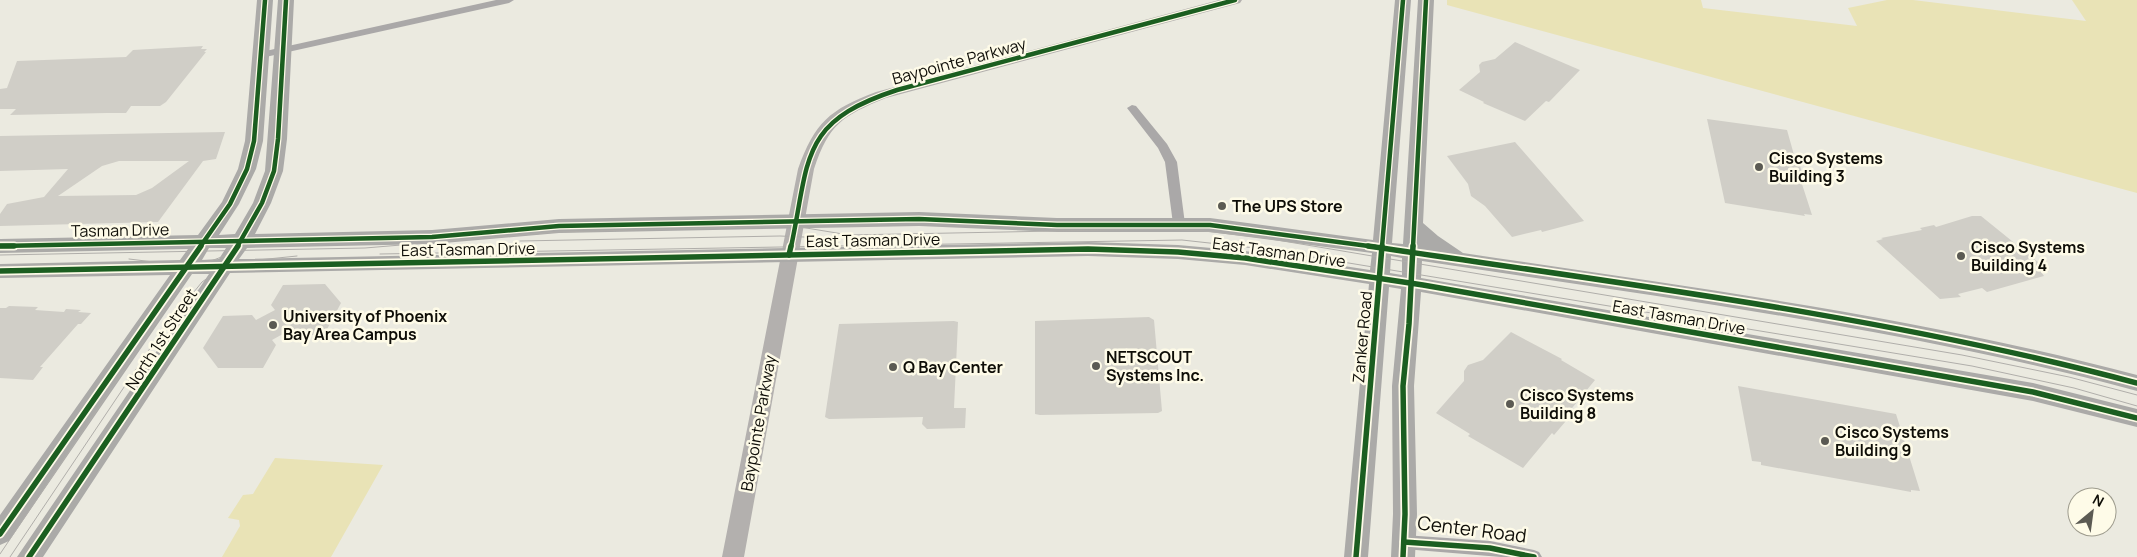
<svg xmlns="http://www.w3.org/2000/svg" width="2137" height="557" viewBox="0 0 2137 557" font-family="Manrope,sans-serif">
<rect width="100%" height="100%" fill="#ebeae0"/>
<g fill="#e9e3b6">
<polygon points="1447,0 1701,0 1703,8 1857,26 1848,8 1887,0 1913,0 2086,21 2072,0 2137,0 2137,193 1447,5"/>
<polygon points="275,458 383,465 331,557 222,557 240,526 239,520 228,518 243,495 253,494"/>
</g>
<g fill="#d0cec7" fill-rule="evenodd">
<polygon points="1515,42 1580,70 1549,102 1546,101 1525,121 1483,103 1484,102 1459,90 1480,72 1479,65 1482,62 1495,59"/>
<polygon points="203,46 201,49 207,49 204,52 206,52 166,102 160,106 131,106 126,113 107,113 10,115 16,109 0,109 0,89 7,88 17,61 126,57 133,50"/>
<polygon points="1707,119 1787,130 1796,162 1799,162 1804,181 1801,181 1812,215 1804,214 1805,216 1725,203"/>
<path d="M225,132L216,159L203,161L158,222L0,226V214L7,204L44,197L68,169L0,171V136ZM119,161H189L152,188L136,195L58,196L102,166Z"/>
<polygon points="1515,142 1584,221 1542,232 1541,230 1512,237 1485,206 1471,196 1468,184 1447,156"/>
<polygon points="1972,216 1981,216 2049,271 2042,273 2044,276 1987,292 1982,288 1958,294 1961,297 1940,299 1876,241 1883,239 1881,238 1922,230 1920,228 1934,225 1936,227"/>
<polygon points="325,284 341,303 324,335 295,335 290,330 272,340 276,345 263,368 218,368 203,348 223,316 252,315 256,320 275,310 271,305 283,285"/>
<polygon points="9,306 38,307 35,310 64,312 66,309 81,310 78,312 91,313 81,324 78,324 40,367 43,367 33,380 0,378 0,308 6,308"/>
<polygon points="1149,317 1154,320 1162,411 1158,413 1040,415 1035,414 1035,321"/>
<polygon points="954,321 958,322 954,408 966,408 965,428 927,429 922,424 923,417 829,419 825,417 839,324"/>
<polygon points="1511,332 1562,359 1561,360 1595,380 1568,413 1571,415 1554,435 1552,433 1523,468 1468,436 1470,434 1436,413 1464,381 1464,371 1468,365 1483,360"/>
<polygon points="1738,386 1896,414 1920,491 1911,490 1911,492 1884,487 1761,465 1761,462 1752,461"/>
</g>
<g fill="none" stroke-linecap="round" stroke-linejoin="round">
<g fill="#aaa8a8" fill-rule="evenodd">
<polygon points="496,0 514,0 509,3 261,58 256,55 261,52"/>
<polygon points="1132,105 1136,106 1167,144 1177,162 1185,224 1183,227 1179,228 1173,224 1165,162 1158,148 1127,108"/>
<polygon points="1404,535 1490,541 1534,550 1539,552 1542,557 1501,557 1404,549 1399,547 1396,542 1399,537"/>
</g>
<path fill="#b3b0ae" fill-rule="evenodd" d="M1219,0H1242L1240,3L886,98C842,116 829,124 814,169L744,557H722L798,169C815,122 829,110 876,92Z"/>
<path fill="#abaaa8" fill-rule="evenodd" d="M257,0H273L263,141L256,169L239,204L219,235L235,234L253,203L265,171L278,0H294L287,139L283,171L271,203L255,234L432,230L559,219L919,212L1057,218H1210L1373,240L1395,0H1411L1392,243L1403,244L1418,0H1434L1423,223L1438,236L1463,253C1689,287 1916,316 2137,375V391C1903,328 1661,297 1422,261L1421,278L2033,383L2137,409V427L2033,401L1421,292L1414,386L1417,514L1415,557H1391L1393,514L1392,386L1401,289L1389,287L1368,557H1344L1369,284L1245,265L1178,259L1088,256L230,273L43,557H17L209,274H192L9,541L0,545V515L170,275L0,278V264L180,260L188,249L0,253V239L198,235L222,202L238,169L245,141ZM919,226L1057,232H1210L1372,253L1370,270L1245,251L1178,245L1088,242L239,259L247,248L432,244L559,233ZM209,248H226L219,259L202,260ZM1391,256L1402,258V275L1390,273Z"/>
<g stroke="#b0aeaa" stroke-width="1">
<polyline points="520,241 780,236 828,238"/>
<polyline points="380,254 1182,240 1264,249 1972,366 2074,388 2137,406"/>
<polyline points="0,255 365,248 557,232 794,226 849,235 1159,229 1204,231 1265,238 1962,355 2069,377 2137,395"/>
<polyline points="129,259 170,264 179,275 176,288"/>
<polyline points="0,554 186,278 203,264 232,253"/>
<polyline points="10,557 159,335 202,282 216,272 239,262 297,256"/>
</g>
<g stroke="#fefbe8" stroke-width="7">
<g id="cycleway-far1">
<polyline points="0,246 432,237 559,226 919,219 1057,225 1210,225 1376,247"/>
<polyline points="200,247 230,204 247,169 254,141 265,0"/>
<polyline points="237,247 262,203 274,171 278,139 286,0"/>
<path d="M791,247C810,158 799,122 897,90L1235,0"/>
<polyline points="1382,247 1403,0"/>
<polyline points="1413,247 1426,0"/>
</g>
</g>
<g stroke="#fefbe8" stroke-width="9">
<g id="cycleway">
<polyline points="0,246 14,246"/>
<path d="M1368,246C1625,284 1886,316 2137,383"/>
<polyline points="789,255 791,246"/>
<polyline points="0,271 1088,249 1178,252 1245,258 1423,285 2033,392 2137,418"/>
<polyline points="0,534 201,246"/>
<polyline points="1404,542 1490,548 1534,557"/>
<polyline points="29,557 238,246"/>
<polyline points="1356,557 1382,246"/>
<polyline points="1403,557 1405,514 1403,386 1409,324 1413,246"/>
</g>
</g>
<use href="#cycleway-far1" stroke="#1b5e20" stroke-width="4.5"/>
<use href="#cycleway" stroke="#1b5e20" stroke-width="5.5"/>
</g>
<g fill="#5b5a53" stroke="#fefbe8" stroke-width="2">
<circle cx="1759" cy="167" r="5"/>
<circle cx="1222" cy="206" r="5"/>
<circle cx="1961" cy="256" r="5"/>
<circle cx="273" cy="325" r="5"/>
<circle cx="1096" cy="366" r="5"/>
<circle cx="893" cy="367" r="5"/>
<circle cx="1510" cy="404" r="5"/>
<circle cx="1825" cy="441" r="5"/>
</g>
<g text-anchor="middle" stroke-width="5" stroke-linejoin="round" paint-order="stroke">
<g font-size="16" fill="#0e0d07" stroke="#fefbe8">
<text transform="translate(959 61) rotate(-15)" y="6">Baypointe Parkway</text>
<text transform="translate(120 230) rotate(-1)" y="6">Tasman Drive</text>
<text transform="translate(873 240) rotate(-1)" y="6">East Tasman Drive</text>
<text transform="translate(468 249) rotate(-1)" y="6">East Tasman Drive</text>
<text transform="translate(1279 252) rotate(8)" y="6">East Tasman Drive</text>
<text transform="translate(1679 317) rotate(10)" y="6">East Tasman Drive</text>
<text transform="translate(1362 337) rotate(-85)" y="6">Zanker Road</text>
<text transform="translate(161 339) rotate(-57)" y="6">North 1st Street</text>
<text transform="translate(758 423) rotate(-80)" y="6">Baypointe Parkway</text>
</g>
<g font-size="16" font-weight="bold" fill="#0e0d07" stroke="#fefbe8" text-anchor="start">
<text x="1769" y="164">Cisco Systems<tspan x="1769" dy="18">Building 3</tspan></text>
<text x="1232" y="212">The UPS Store</text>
<text x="1971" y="253">Cisco Systems<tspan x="1971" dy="18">Building 4</tspan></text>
<text x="283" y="322">University of Phoenix<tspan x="283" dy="18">Bay Area Campus</tspan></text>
<text x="1106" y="363">NETSCOUT<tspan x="1106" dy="18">Systems Inc.</tspan></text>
<text x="903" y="373">Q Bay Center</text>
<text x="1520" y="401">Cisco Systems<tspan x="1520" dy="18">Building 8</tspan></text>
<text x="1835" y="438">Cisco Systems<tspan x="1835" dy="18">Building 9</tspan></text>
</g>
<g font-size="19" fill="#0e0d07" stroke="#fefbe8">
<text transform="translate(1472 529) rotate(7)" y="7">Center Road</text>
</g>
</g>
<g transform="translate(2092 512) rotate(29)"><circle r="24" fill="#fefbe8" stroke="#9e9c8e"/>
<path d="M0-4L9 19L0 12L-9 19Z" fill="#5b5a53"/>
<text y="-8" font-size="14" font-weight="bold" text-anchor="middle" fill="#0e0d07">N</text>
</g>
</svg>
